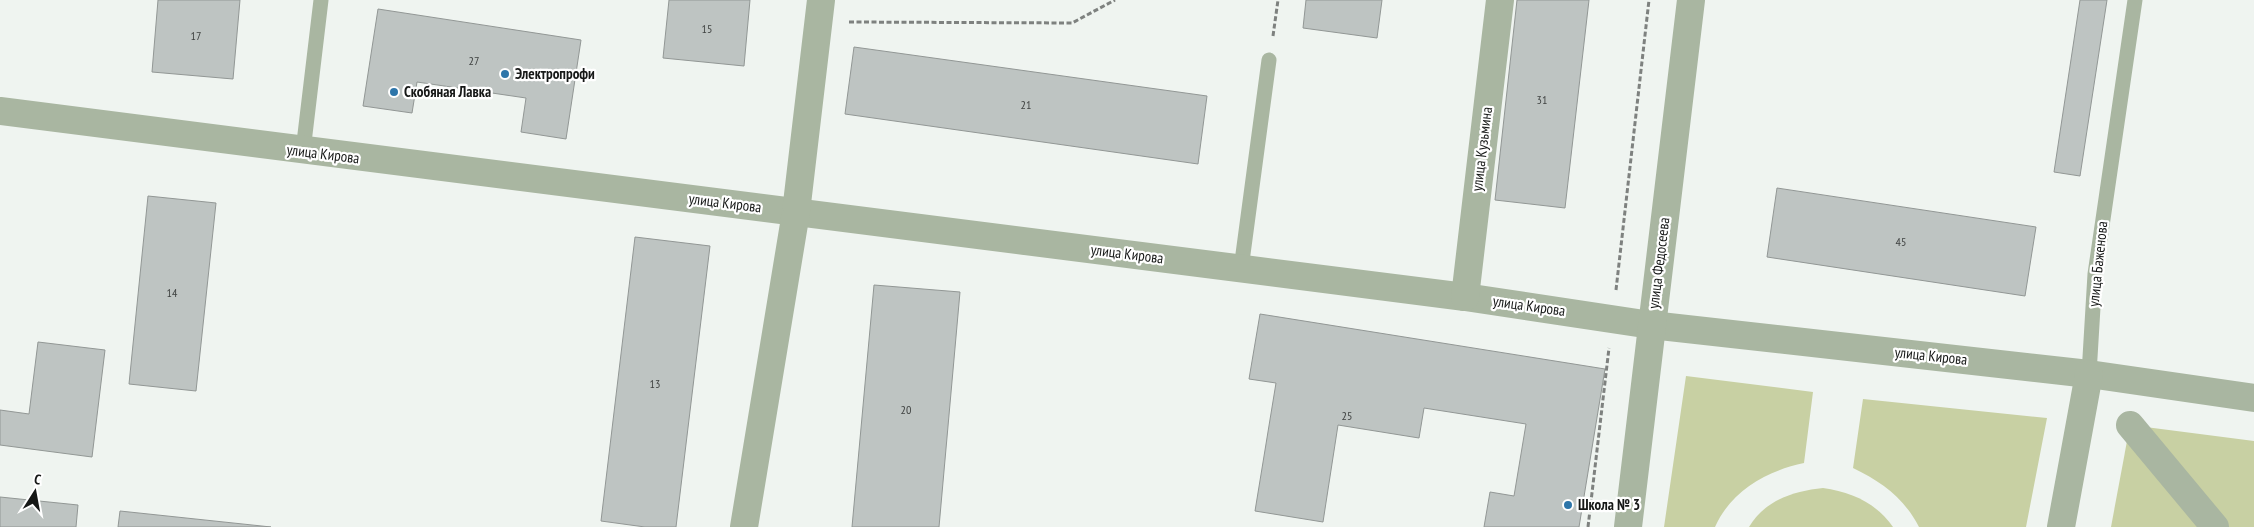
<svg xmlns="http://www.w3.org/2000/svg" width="2254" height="527" viewBox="0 0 2254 527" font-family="'PT Sans Narrow',sans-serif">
<rect width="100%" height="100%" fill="#eff4f0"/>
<g fill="#c8d0a3">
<path d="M1686,376L1813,392L1804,463C1766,471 1731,491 1715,527H1664Z"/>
<path d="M1863,399L2047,418L2026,527H1919C1904,498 1882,482 1853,468Z"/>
<polygon points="2130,425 2254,441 2254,527 2111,527"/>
<path d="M1823,488C1852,492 1876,503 1893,527H1749C1765,500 1794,491 1823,488Z"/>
</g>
<g fill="#bec4c2" stroke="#929795">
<polygon points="158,0 240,0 233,79 152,72"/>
<polygon points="669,0 750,0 744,66 663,58"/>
<polygon points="1306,0 1382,0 1377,38 1303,28"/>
<polygon points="1517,0 1589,0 1565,208 1495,200"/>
<polygon points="2080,0 2107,0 2080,176 2054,172"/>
<polygon points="378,9 581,40 566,139 521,132 526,98 417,82 412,113 363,106"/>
<polygon points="854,47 1207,96 1198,164 845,114"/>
<polygon points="1777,188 2036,227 2025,296 1767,257"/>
<polygon points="148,196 216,203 196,391 129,384"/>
<polygon points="635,237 710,246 676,527 645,527 601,521"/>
<polygon points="874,285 960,292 939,527 852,527"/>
<polygon points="1260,314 1605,369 1579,527 1484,527 1490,492 1514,496 1526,424 1424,408 1419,438 1338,425 1323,522 1255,511 1276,383 1249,379"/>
<polygon points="38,342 105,350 92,457 0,445 0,410 29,414"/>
<polygon points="0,497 78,505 76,527 0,527"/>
<polygon points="120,511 271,527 118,527"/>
</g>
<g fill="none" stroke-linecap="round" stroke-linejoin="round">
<g stroke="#7e817f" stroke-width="3" stroke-dasharray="5 2.5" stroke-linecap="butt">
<polyline points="849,22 1072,23 1115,0"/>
<polyline points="1273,36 1278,0"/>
<polyline points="1616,290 1649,0"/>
<polyline points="1588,527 1609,348"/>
</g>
<g stroke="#a9b6a1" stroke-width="15">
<polyline points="303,151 321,0"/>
<polyline points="1241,269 1269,60"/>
<polyline points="2089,374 2095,274 2135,0"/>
</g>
<g stroke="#a9b6a1" stroke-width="28">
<polyline points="0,111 1465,297 1651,325 2089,374 2254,398"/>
<polyline points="1465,297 1500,0"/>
<polyline points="2130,425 2215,527"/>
<polyline points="744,527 796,212 821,0"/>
<polyline points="1628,527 1691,0"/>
<polyline points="2061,527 2089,374"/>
</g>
</g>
<g fill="#2d75a9" stroke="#fff" stroke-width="2">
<circle cx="505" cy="74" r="5"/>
<circle cx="394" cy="92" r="5"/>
<circle cx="1568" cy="505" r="5"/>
</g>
<g text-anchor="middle" stroke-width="4.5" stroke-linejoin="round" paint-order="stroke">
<g font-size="12" fill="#404342">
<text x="707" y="33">15</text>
<text x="196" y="40">17</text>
<text x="474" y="65">27</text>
<text x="1542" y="104">31</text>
<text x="1026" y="109">21</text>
<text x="1901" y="246">45</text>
<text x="172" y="297">14</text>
<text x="655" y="388">13</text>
<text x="906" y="414">20</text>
<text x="1347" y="420">25</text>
</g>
<g font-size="15" font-weight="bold" fill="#161817" stroke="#fff" text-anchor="start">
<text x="515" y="79">Электропрофи</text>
<text x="404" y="97">Скобяная Лавка</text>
<text x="1578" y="510">Школа № 3</text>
</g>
<g font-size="15" fill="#161817" stroke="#fff">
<text transform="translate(1482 149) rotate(-83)" y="5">улица Кузьмина</text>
<text transform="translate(323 154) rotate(7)" y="5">улица Кирова</text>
<text transform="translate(725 203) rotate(7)" y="5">улица Кирова</text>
<text transform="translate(1127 254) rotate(7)" y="5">улица Кирова</text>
<text transform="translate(1659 263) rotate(-83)" y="5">улица Федосеева</text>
<text transform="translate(2098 264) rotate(-84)" y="5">улица Баженова</text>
<text transform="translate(1529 306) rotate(8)" y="5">улица Кирова</text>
<text transform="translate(1931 356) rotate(6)" y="5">улица Кирова</text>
</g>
</g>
<g transform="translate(35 492) rotate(11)" stroke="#ffffff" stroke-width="4" paint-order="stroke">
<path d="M0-4L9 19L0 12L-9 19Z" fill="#161817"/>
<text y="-8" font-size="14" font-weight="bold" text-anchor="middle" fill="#161817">С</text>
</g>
</svg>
